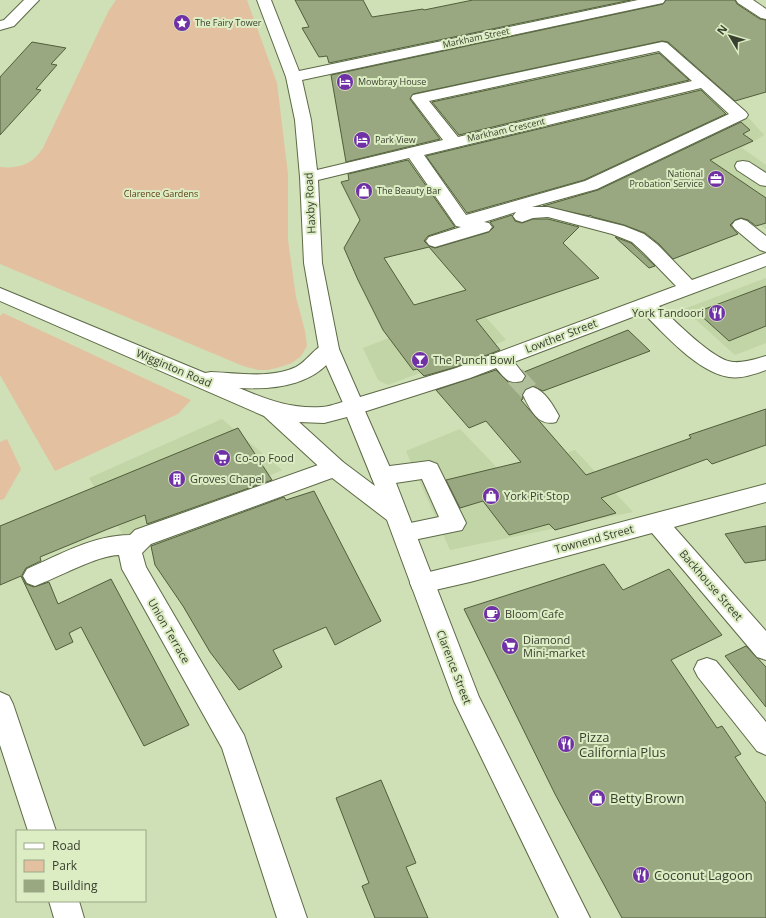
<svg xmlns="http://www.w3.org/2000/svg" width="766" height="918" viewBox="0 0 766 918" font-family="'Open Sans',sans-serif">
<rect width="100%" height="100%" fill="#cfdfb6"/>
<g fill="#c2d5a6">
<polygon points="747,116 764,135 742,148 766,165 766,229 662,156"/>
<polygon points="766,278 766,343 735,355 684,309"/>
<polygon points="475,305 506,340 388,385 378,380 363,348"/>
<polygon points="222,419 282,470 126,540 89,478"/>
<polygon points="460,429 504,475 575,450 633,512 450,550 406,451"/>
</g>
<g fill="#e3c1a0">
<path d="M116,0H247L277,83L288,174V240L296,297L305,331L307,346L301,356L292,363L280,367L268,370H258L243,366L0,264V167C19,169 33,164 43,148L108,12Z"/>
<polygon points="3,313 191,400 178,414 55,471 0,375 0,316"/>
<polygon points="7,439 21,469 4,499 0,500 0,442"/>
</g>
<g fill="#99a881" stroke="#505e3a" fill-rule="evenodd">
<polygon points="295,0 363,0 372,17 423,9 424,10 473,0 631,0 329,63 327,56 319,57 302,28 309,27"/>
<polygon points="666,0 735,0 737,4 760,19 766,20 766,92 735,101 668,42 662,41 413,94 410,99 440,139 346,162 331,75 663,4"/>
<polygon points="32,42 66,48 51,64 57,65 36,89 41,90 0,135 0,77"/>
<polygon points="659,53 689,80 459,135 432,102"/>
<polygon points="701,90 726,114 584,180 467,213 426,156"/>
<polygon points="741,122 750,130 743,134 753,141 710,160 766,198 766,223 756,226 748,220 741,218 735,220 730,225 738,234 673,259 659,244 645,233 624,225 593,217 590,215 589,216 543,206 598,190"/>
<path d="M408,160L455,227L428,236L424,241L429,246L435,248L489,232L494,227L490,222L512,215L515,221L522,223L533,219H548L579,227L563,243L599,278L476,320L500,350L456,367L424,376L417,369L413,370L383,330L358,280L344,248L360,220L341,182L349,180L348,174ZM429,247L466,290L414,305L384,258Z"/>
<polygon points="615,237 631,243 655,266 649,268"/>
<polygon points="766,286 766,326 729,341 697,312"/>
<polygon points="628,330 650,351 543,391 532,386 525,389 522,394 523,399 521,400 586,475 691,438 689,435 766,409 766,445 712,464 707,459 601,498 616,513 555,530 549,524 509,535 483,501 460,508 446,480 521,462 486,421 469,428 436,390 496,370 509,383 522,382 526,376 524,372"/>
<polygon points="238,428 272,480 147,524 145,515 108,529 40,557 41,561 26,568 22,575 26,584 34,587 49,582 58,604 111,579 189,725 144,746 81,627 69,633 73,642 56,650 21,576 0,585 0,526"/>
<polygon points="314,491 381,621 335,645 326,627 273,650 282,667 239,690 210,652 183,606 155,565 151,546 284,497 286,500"/>
<polygon points="766,526 766,560 745,563 725,534"/>
<polygon points="604,564 623,590 669,569 722,635 671,660 717,728 722,726 741,754 735,757 766,803 766,918 622,918 555,794 464,609"/>
<polygon points="746,646 766,667 766,707 725,656"/>
<polygon points="381,780 416,863 406,867 428,918 375,918 362,886 369,883 336,798"/>
</g>
<g fill="none" stroke-linecap="round" stroke-linejoin="round">
<polyline stroke="#b1bf9b" stroke-width="20" stroke-dasharray="20 10" stroke-linecap="butt" points="515,376 533,395"/>
<g stroke="#5c6a45" stroke-width="2">
<g id="minor">
<polygon points="24,0 39,0 14,26 0,30 0,21 4,20"/>
<path d="M257,0H271L299,71L638,0H665L663,3L658,4L302,80L311,120L317,170L443,140L411,98L413,95L662,42L667,43L746,112L748,115L746,118L597,189L532,207H548L624,226L644,234L658,245L692,280L766,253V266L659,306C674,320 714,361 733,362C744,363 756,359 766,356V370C755,374 741,379 729,377C697,372 665,334 643,313L514,362L525,376L522,381C508,385 505,378 496,368L470,378L354,415L347,412L319,349L304,263L300,177L295,120L286,77ZM659,51L692,81L458,137L429,101ZM701,88L729,114L585,181L466,215L424,155ZM409,158L456,226L461,227L429,237L426,241L429,245L435,247L489,231L492,227L489,223L484,222L516,212L513,216L516,220L522,222L533,218L548,217L612,234L632,242L644,253L676,286L456,368L360,397L339,349L322,263L318,180Z"/>
<polygon points="736,0 753,0 766,9 766,19 761,18 738,3"/>
<polygon points="743,161 749,162 766,173 766,186 760,185 737,170 735,166 737,162"/>
<polygon points="741,219 747,221 766,236 766,252 760,250 735,229 732,225 735,221"/>
<path d="M533,387C545,391 553,405 559,416L556,422C538,427 530,409 523,395L526,390Z"/>
<path d="M335,459L343,462L346,468L343,474L151,544L142,553L146,567L244,735L307,918H277L222,748L126,576L122,569L119,555C98,555 57,578 35,586L27,583L23,576L27,569C59,555 94,535 130,535L135,530Z"/>
<polygon points="429,461 437,464 466,523 462,530 404,542 396,540 392,533 396,526 439,517 422,479 382,485 374,482 371,476 374,470 382,467"/>
<polygon points="766,484 766,502 674,527 766,631 766,660 757,657 652,533 470,582 422,593 413,590 410,583 413,576 470,562"/>
<polygon points="707,658 716,661 766,722 766,755 757,751 698,677 694,669 698,661"/>
<polygon points="0,692 9,696 13,704 56,831 28,831 0,745"/>
<polygon points="49,901 79,901 84,918 54,918"/>
</g>
</g>
<g stroke="#5c6a45" stroke-width="2">
<path id="major" d="M0,288L205,373L211,372C238,373 271,379 296,367C311,359 318,339 336,344L339,349C318,385 277,390 239,388C268,400 290,409 322,407C336,406 348,397 361,402L391,470L479,697L590,918H559L454,701L387,520L327,474L264,416L0,301ZM347,417L375,486L343,462L299,422L324,423Z"/>
</g>
<use href="#minor" fill="#fff" fill-rule="evenodd"/>
<use href="#major" fill="#fff" fill-rule="evenodd"/>
</g>
<defs>
<g id="sight-disc" transform="scale(0.9)"><circle r="9.5" fill="#7131a6" stroke="#dcecc3"/><path d="M0-6L1.8-2.2L6-1.7L2.9 1.2L3.7 5.4L0 3.3L-3.7 5.4L-2.9 1.2L-6-1.7L-1.8-2.2Z" fill="#fff"/></g>
<g id="hotel-disc" transform="scale(0.9)"><circle r="9.5" fill="#7131a6" stroke="#dcecc3"/><path d="M-6-4.5h1.5V1H6V5H4.5V3h-9V5H-6ZM-4 0a1.8 1.8 0 1 1 3.6 0ZM.5 0V-2.5h3Q6-2.5 6 0Z" fill="#fff"/></g>
<g id="office-disc" transform="scale(0.9)"><circle r="9.5" fill="#7131a6" stroke="#dcecc3"/><path d="M-6-3h4V-5.5h4V-3h4V5H-6ZM-1-4.5V-3h2v-1.5ZM-6 0V1H6V0Z" fill="#fff"/></g>
<g id="shop-disc" transform="scale(0.9)"><circle r="9.5" fill="#7131a6" stroke="#dcecc3"/><path d="M-5-2.5h2.3a2.7 3.5 0 0 1 5.4 0H5L5.5 6h-11ZM-1.5-2.5h3a1.5 2.3 0 0 0-3 0Z" fill="#fff"/></g>
<g id="restaurant-disc" transform="scale(0.9)"><circle r="9.5" fill="#7131a6" stroke="#dcecc3"/><path d="M-5-6h1v4h1v-4h1v4h1v-4h1v5L-1.5 .5V6h-2V.5L-5-1ZM5-6V6H3V1.5H1.5Q1.5-4 5-6Z" fill="#fff"/></g>
<g id="bar-disc" transform="scale(0.9)"><circle r="9.5" fill="#7131a6" stroke="#dcecc3"/><path d="M-6-5H6L.8 .8V4.5H3.5V6h-7V4.5H-.8V.8Z" fill="#fff"/></g>
<g id="supermarket-disc" transform="scale(0.9)"><circle r="9.5" fill="#7131a6" stroke="#dcecc3"/><path d="M-6-5.5h2.5l.6 2H6L4.5 2H-2.5L-4.4-4H-6ZM-1.5 3.2a1.3 1.3 0 1 0 .1 0ZM3 3.2a1.3 1.3 0 1 0 .1 0Z" fill="#fff"/></g>
<g id="building-disc" transform="scale(0.9)"><circle r="9.5" fill="#7131a6" stroke="#dcecc3"/><path d="M-4-6H4V6H1V3H-1V6H-4ZM-2.5-4.3h1.7v1.8h-1.7ZM.8-4.3h1.7v1.8H.8ZM-2.5-1h1.7V.8h-1.7ZM.8-1h1.7V.8H.8Z" fill="#fff"/></g>
<g id="cafe-disc" transform="scale(0.9)"><circle r="9.5" fill="#7131a6" stroke="#dcecc3"/><path d="M-5.5-4.5H6V0H3Q3 3.5 0 3.5H-2.5Q-5.5 3.5-5.5 0ZM3-3.2v2h1.7v-2ZM-6 4.5H4V6H-6Z" fill="#fff"/></g>
</defs>
<g fill-rule="evenodd">
<use href="#sight-disc" x="182" y="23"/>
<use href="#hotel-disc" x="345" y="82"/>
<use href="#hotel-disc" x="362" y="140"/>
<use href="#office-disc" x="716" y="179"/>
<use href="#shop-disc" x="364" y="191"/>
<use href="#restaurant-disc" x="717" y="313"/>
<use href="#bar-disc" x="420" y="360"/>
<use href="#supermarket-disc" x="222" y="458"/>
<use href="#building-disc" x="177" y="479"/>
<use href="#shop-disc" x="491" y="496"/>
<use href="#cafe-disc" x="492" y="614"/>
<use href="#supermarket-disc" x="510" y="646"/>
<use href="#restaurant-disc" x="566" y="744"/>
<use href="#shop-disc" x="597" y="798"/>
<use href="#restaurant-disc" x="641" y="875"/>
</g>
<g text-anchor="middle" stroke-width="4" stroke-linejoin="round" paint-order="stroke">
<g font-size="9" fill="#393f2f" stroke="#dcecc3" text-anchor="start">
<text x="195" y="26">The Fairy Tower</text>
<text x="358" y="85">Mowbray House</text>
<text x="375" y="143">Park View</text>
<text x="703" y="177" text-anchor="end">National<tspan x="703" dy="10">Probation Service</tspan></text>
<text x="377" y="194">The Beauty Bar</text>
</g>
<g font-size="9" fill="#393f2f" stroke="#dcecc3">
<text transform="translate(476 38) rotate(-12)" y="3">Markham Street</text>
<text transform="translate(506 130) rotate(-13)" y="3">Markham Crescent</text>
</g>
<g font-size="9" fill="#603d15" stroke="#dcecc3">
<text x="161" y="197">Clarence Gardens</text>
</g>
<g font-size="11" fill="#393f2f" stroke="#dcecc3">
<text transform="translate(310 203) rotate(-93)" y="4">Haxby Road</text>
<text transform="translate(561 336) rotate(-21)" y="4">Lowther Street</text>
<text transform="translate(174 368) rotate(23)" y="4">Wigginton Road</text>
<text transform="translate(594 539) rotate(-15)" y="4">Townend Street</text>
<text transform="translate(711 585) rotate(49)" y="4">Backhouse Street</text>
<text transform="translate(169 631) rotate(60)" y="4">Union Terrace</text>
<text transform="translate(454 667) rotate(69)" y="4">Clarence Street</text>
</g>
<g font-size="11" fill="#393f2f" stroke="#dcecc3" text-anchor="start">
<text x="704" y="317" text-anchor="end">York Tandoori</text>
<text x="433" y="364">The Punch Bowl</text>
<text x="235" y="462">Co-op Food</text>
<text x="190" y="483">Groves Chapel</text>
<text x="504" y="500">York Pit Stop</text>
<text x="505" y="618">Bloom Cafe</text>
<text x="523" y="644">Diamond<tspan x="523" dy="13">Mini-market</tspan></text>
</g>
<g font-size="13" fill="#393f2f" stroke="#dcecc3" text-anchor="start">
<text x="579" y="742">Pizza<tspan x="579" dy="15">California Plus</tspan></text>
<text x="610" y="803">Betty Brown</text>
<text x="654" y="880">Coconut Lagoon</text>
</g>
</g>
<rect x="16" y="830" width="130" height="72" fill="#dcecc3" stroke="#9ba788"/>
<rect x="24" y="843" width="20" height="6" fill="#ffffff" stroke="#9ba788"/>
<text x="52" y="850" font-size="12" fill="#393f2f">Road</text>
<rect x="24" y="860" width="20" height="12" fill="#e3c1a0" stroke="#9ba788"/>
<text x="52" y="870" font-size="12" fill="#393f2f">Park</text>
<rect x="24" y="880" width="20" height="12" fill="#99a881" stroke="#9ba788"/>
<text x="52" y="890" font-size="12" fill="#393f2f">Building</text>
<g transform="translate(730 36) rotate(308)" stroke="#dcecc3" stroke-width="3" paint-order="stroke">
<path d="M0-3L7 15L0 10L-7 15Z" fill="#393f2f"/>
<text y="-6" font-size="11" font-weight="bold" text-anchor="middle" fill="#393f2f">N</text>
</g>
</svg>
